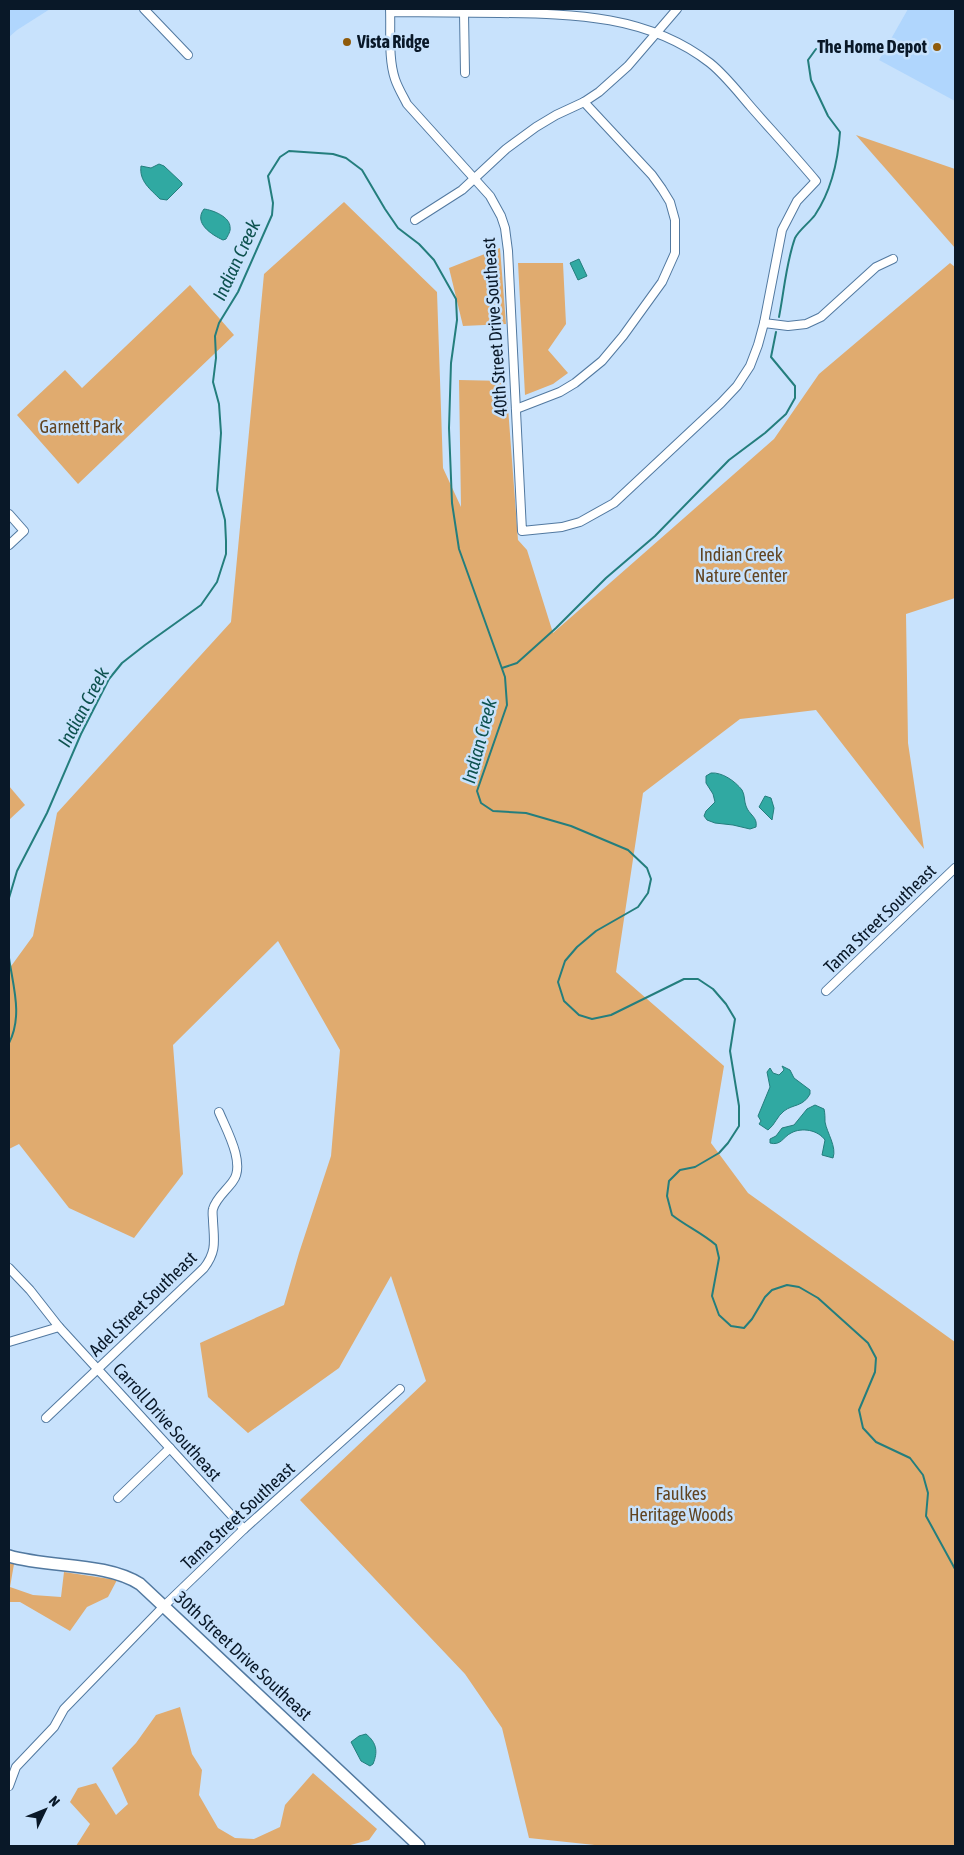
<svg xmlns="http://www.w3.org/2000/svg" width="964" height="1855" viewBox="0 0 964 1855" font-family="'Asap Condensed',sans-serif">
<rect width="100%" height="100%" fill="#c8e2fc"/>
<g fill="#b0d6fd">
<polygon points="9,9 50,9 17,30 9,37"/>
<polygon points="908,9 955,9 955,101 879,60"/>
</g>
<g fill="#e0ab6f">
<polygon points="856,135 955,169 955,248"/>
<polygon points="344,202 437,292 443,468 461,507 459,380 506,381 518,540 527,550 553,633 774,439 819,374 950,263 955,267 955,598 906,614 908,743 924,849 816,710 740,719 643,793 616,972 724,1066 711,1143 748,1193 955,1342 955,1846 604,1846 529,1838 502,1728 465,1674 300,1500 426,1381 391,1276 339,1368 248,1433 208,1397 200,1343 284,1305 299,1253 331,1156 340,1050 278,941 173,1045 183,1174 134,1238 69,1208 19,1144 9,1149 9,969 33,936 57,813 231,622 264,274"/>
<polygon points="500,248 506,324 463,326 449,268"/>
<polygon points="518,263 563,263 566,324 548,350 568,373 553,384 525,395"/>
<polygon points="190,285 234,335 78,484 17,415 65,370 82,388"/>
<polygon points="9,786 25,805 9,820"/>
<polygon points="9,1563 14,1564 10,1587 33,1595 61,1597 64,1572 117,1580 108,1597 87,1607 70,1631 20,1602 9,1602"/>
<polygon points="180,1707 192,1754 202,1770 199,1795 218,1828 235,1838 254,1839 280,1827 285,1805 313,1773 377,1829 369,1840 347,1846 76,1846 90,1824 70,1802 78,1788 96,1783 116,1815 128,1804 112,1768 136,1743 156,1715"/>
</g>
<g fill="#30a9a2" stroke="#247e7d">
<path d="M159,164L164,166L182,183V185L167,200L160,199C150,189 139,181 141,166L151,168Z"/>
<path d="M204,209C213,210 230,217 230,227C231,231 228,235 226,239L223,240C212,235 193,223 204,209Z"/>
<polygon points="579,259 587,276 578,280 570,263"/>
<path d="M711,773C722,772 735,781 742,790C745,795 744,801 746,806C749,815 758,817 756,827L750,829L733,825L715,823L707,820L704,816L706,811L715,802L713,794L706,783V776Z"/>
<polygon points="765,796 771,798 774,808 772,820 759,807"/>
<path d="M782,1066L790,1070L794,1078L810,1090V1094C803,1107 793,1104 784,1111C777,1116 775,1125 768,1130L759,1124L761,1121L758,1116L770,1087L767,1072L770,1068L773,1073L779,1075L784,1070Z"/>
<path d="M815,1105L824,1109C825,1113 825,1118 825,1122C827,1133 837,1147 833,1158L822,1155L825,1140C818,1130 802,1127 791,1133C783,1137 781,1146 770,1143V1139L776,1136L782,1128L794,1125L807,1109Z"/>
<path d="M366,1734C377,1743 378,1752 373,1764L370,1766L361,1761L351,1742L359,1736Z"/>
</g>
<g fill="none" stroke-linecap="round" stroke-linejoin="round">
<g stroke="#247e7d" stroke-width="2">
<path d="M779,317C784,292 786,263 795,238C799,230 809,223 815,215C831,191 838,161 840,132L828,116L811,80L808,60L816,49"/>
<polyline points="502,668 517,663 556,628 606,578 655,536 729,460 765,433 786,414 795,398 795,386 771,357 776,332"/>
<path d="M9,898L17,871L47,813L81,734L109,679L122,663L145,645L201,605L217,582L226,554V541L225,520L217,490L221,433L219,404L213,382L216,358L215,336L219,323L238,292L272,215L273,203L268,176L280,157L289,151L333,154L346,158L362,170L385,209L398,228L419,244L434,260L456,299L457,320L451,363L449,428L452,503L459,549L505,677L507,705L477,791L481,803L493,811L526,813L571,826L628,850L647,868L651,879L648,893L638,907L596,931L577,947L565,961L558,982L564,1001L579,1015L592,1019L611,1015L684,979H698L713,989L726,1004L735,1019L730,1051L739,1106V1126L728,1143L719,1153L695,1167L680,1170L669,1181L667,1196L672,1215C686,1226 702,1233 716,1245L719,1258L712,1296L719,1315L731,1326L744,1328L752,1319L765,1297L772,1290L787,1285L799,1287L818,1298L868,1343L876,1358L875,1372L859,1410L863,1428L876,1442L910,1458L923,1475L928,1493L926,1516L955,1569"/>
<path d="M9,958C13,986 23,1016 9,1043"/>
</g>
<g stroke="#5279a0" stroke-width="10">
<g id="street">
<polyline points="144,9 188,55"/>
<path d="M390,9C391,31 388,58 395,79C398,88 403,96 407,104L490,196L501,216L505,228L508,251L522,531L562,527L580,522L614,503L721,403L737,386L750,366L758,345L764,323L782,230L797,201L816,181C795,156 773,132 751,107C738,92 725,75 710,63C648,15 575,14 500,13C464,13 427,12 391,12"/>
<polyline points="464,13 465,73"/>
<polyline points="415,220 462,190 506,149 536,127 556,115 584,102 599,92 628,66 677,9"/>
<polyline points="764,323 788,326 806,324 821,317 876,267 893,259"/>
<polyline points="516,409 560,392 575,383 602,361 623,336 662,282 675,253 675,220 670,202 662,189 652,175 584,102"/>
<polyline points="9,514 24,531 9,545"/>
<polyline points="826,991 955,868"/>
<polyline points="9,1268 30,1290 59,1327 244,1529"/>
<polyline points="9,1342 59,1327"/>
<path d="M46,1418L204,1268C217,1251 214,1241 213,1221C213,1217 212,1212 213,1209C216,1198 227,1190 233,1181C246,1164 226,1129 219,1112"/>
<polyline points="118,1498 170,1448"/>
<polyline points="9,1786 16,1767 54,1727 64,1709 164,1606 244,1529 400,1389"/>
</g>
</g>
<g stroke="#5279a0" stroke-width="14">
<path id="secondary" d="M9,1556C49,1568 105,1562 140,1584L419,1846"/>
</g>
<use href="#street" stroke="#fff" stroke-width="8"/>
<use href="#secondary" stroke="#fff" stroke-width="11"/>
</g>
<g fill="#8f5b0c" stroke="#c8e2fc" stroke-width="2">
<circle cx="347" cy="42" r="5"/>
<circle cx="937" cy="47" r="5"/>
</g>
<g text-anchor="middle" stroke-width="5" stroke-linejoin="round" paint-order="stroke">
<g font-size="18" font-weight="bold" fill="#091828" stroke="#c8e2fc" text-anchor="start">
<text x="357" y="48">Vista Ridge</text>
<text x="927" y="53" text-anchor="end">The Home Depot</text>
</g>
<g font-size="18" fill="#091828" stroke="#c8e2fc">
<text transform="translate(495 327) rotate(-94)" y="6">40th Street Drive Southeast</text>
<text transform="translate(880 919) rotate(-44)" y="6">Tama Street Southeast</text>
<text transform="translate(143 1304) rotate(-44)" y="6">Adel Street Southeast</text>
<text transform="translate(167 1422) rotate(48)" y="6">Carroll Drive Southeast</text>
<text transform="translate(238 1516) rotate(-43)" y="6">Tama Street Southeast</text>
<text transform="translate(243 1656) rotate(43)" y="6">30th Street Drive Southeast</text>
</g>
<g font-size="18" fill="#614421" stroke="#c8e2fc">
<text x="81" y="433">Garnett Park</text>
<text x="741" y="561">Indian Creek<tspan x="741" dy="21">Nature Center</tspan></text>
<text x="681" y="1500">Faulkes<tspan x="681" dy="21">Heritage Woods</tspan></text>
</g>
<g font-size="19" font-style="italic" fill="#0e524f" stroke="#c8e2fc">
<text transform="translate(236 260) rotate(-65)" y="7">Indian Creek</text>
<text transform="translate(83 707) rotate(-62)" y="7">Indian Creek</text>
<text transform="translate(479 741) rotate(-75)" y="7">Indian Creek</text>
</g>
</g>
<rect width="964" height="1855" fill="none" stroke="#091828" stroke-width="20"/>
<g transform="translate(45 1810) rotate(47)" stroke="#c8e2fc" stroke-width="4" paint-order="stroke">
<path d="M0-4L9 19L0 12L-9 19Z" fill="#091828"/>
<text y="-8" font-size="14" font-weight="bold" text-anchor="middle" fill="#091828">N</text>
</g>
</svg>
